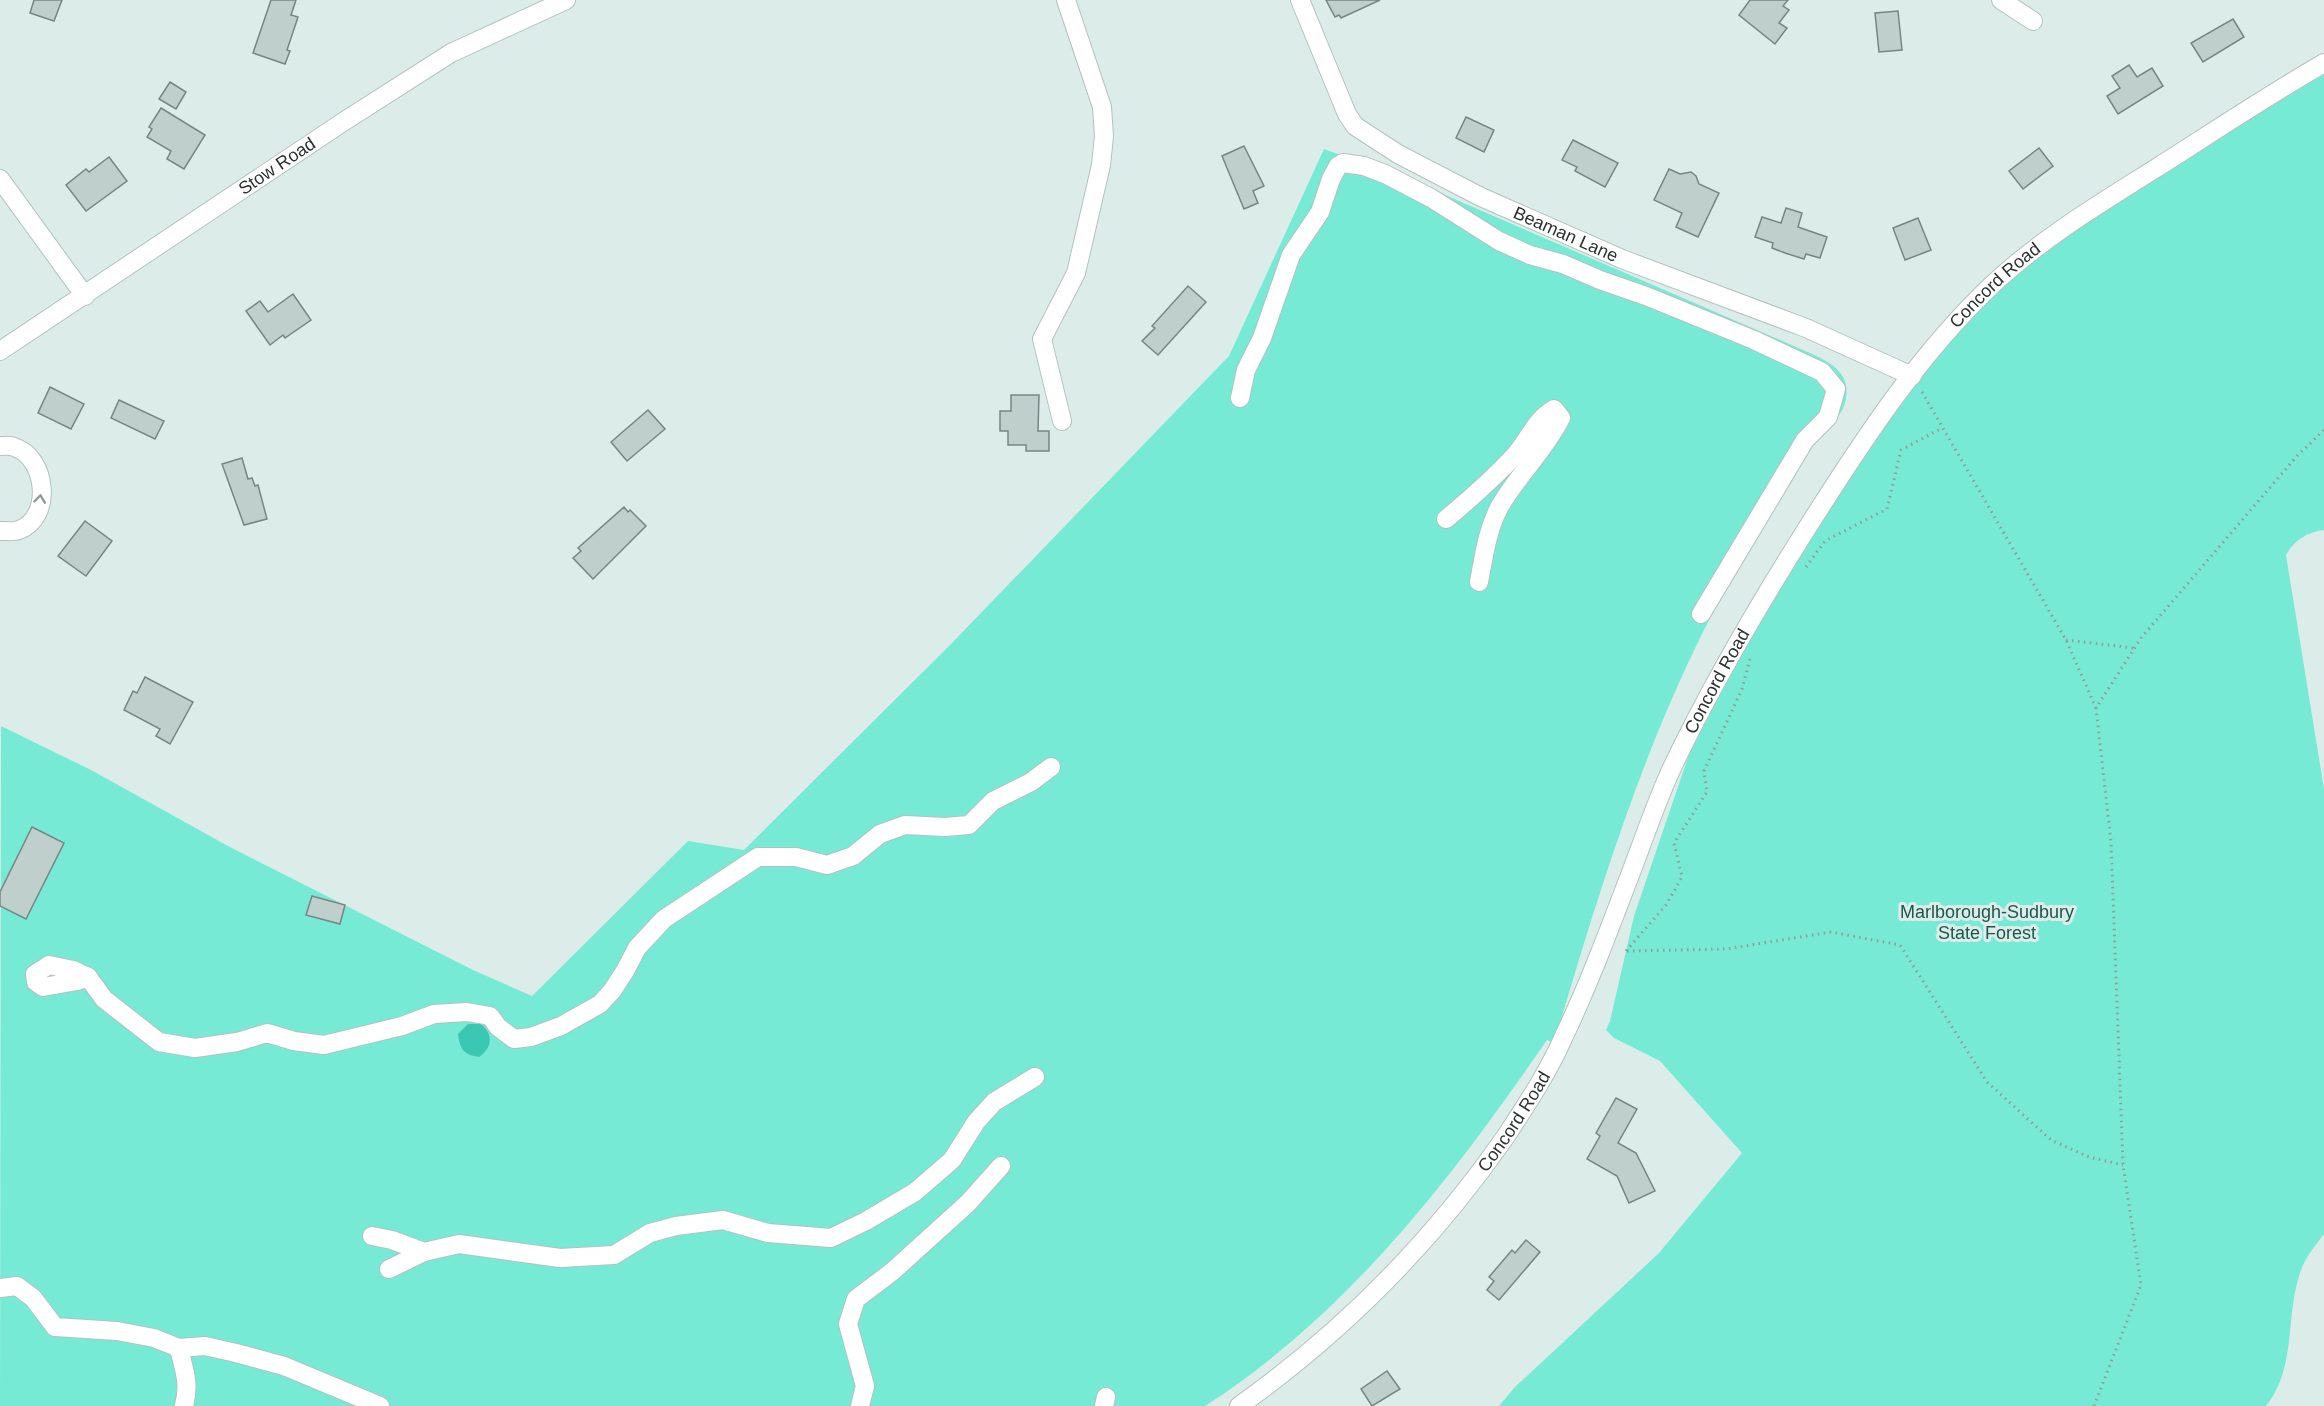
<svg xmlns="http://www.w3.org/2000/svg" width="2324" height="1406" viewBox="0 0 2324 1406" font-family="Arial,sans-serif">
<rect width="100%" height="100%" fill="#dcede9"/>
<g fill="#77ead5">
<path d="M2324,67V530C2308,532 2294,540 2286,555L2324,789V1234C2315,1246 2304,1259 2300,1273C2285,1317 2297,1367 2266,1406H1499L1515,1387L1659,1253L1742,1153L1660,1061L1614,1038L1606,1030L1610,1021L1634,916L1697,731L1756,615L1903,399L1989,295L2020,266Z"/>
<path d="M1324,149L1422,185L1794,346C1817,357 1852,366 1846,398C1844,416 1826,429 1815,442C1809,449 1805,457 1800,464C1786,484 1775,506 1762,527C1742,561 1722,594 1704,630C1638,762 1596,902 1554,1043L1547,1040C1452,1178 1348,1314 1205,1406H0L1,726L91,770L228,846L473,970L532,996L688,841L744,850L951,644L1229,356Z"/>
</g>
<path fill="#3bc8b2" d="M468,1024H481C494,1035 492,1048 479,1057C464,1055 460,1050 458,1034Z"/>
<g fill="#bfd0cc" stroke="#778683" stroke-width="1.5">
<polygon points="34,0 62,0 54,21 30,13"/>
<polygon points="271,0 296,0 291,15 298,17 287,50 290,51 285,64 253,53"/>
<polygon points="1326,0 1380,0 1341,18 1339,15 1335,17"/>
<polygon points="1750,0 1788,0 1783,6 1789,10 1779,23 1787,28 1775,44 1739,15"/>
<polygon points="1898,11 1902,50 1879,52 1875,13"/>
<polygon points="2233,19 2244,37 2203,62 2191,43"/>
<polygon points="2129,65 2137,77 2152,68 2163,86 2118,114 2107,96 2120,88 2112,76"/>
<polygon points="170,82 186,92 176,109 159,99"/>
<polygon points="161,108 205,135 184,169 167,159 171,151 147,137 152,129 149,127"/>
<polygon points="1466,117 1494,130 1484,152 1456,138"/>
<polygon points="1573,140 1618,163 1605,187 1575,171 1577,167 1562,160"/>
<polygon points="1244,146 1264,186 1253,191 1258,203 1244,209 1222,156"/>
<polygon points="2039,148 2053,166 2023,189 2009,171"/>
<polygon points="109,157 127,181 86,211 66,185 86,169 89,172"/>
<polygon points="1669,169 1680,174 1691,172 1696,176 1699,184 1719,193 1698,237 1676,227 1682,213 1654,200"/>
<polygon points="1786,208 1802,213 1798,227 1827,237 1820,258 1806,254 1804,259 1785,253 1772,248 1773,243 1755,237 1762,217 1781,223"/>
<polygon points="1918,218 1931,250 1905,260 1893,228"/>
<polygon points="1188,286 1206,302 1158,355 1142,341 1155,328 1152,326"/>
<polygon points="293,294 311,320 285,338 283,335 270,345 246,311 260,301 268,312"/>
<polygon points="50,387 84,404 71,429 38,413"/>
<polygon points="1011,395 1039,395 1038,431 1049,431 1049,451 1026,451 1026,445 1008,445 1008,431 1000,431 1000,411 1011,411"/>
<polygon points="119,400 164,421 155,439 111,418"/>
<polygon points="648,410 665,429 627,461 611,442"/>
<polygon points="242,458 248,479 252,478 255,486 258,485 267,519 244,525 222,464"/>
<polygon points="624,507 628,512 630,510 646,526 593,579 573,558 581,551 578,548"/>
<polygon points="85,521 112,541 86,576 58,556"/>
<polygon points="145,677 193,702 170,744 156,736 160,729 124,710 133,691 137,693"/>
<polygon points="32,827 64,843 26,919 0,906 0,892"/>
<polygon points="312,896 345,905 340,924 306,915"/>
<polygon points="1616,1098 1637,1109 1618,1143 1636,1153 1655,1191 1629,1203 1617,1176 1587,1159 1600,1136 1596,1133"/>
<polygon points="1526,1240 1540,1252 1499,1300 1487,1290 1494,1281 1489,1277 1512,1250 1515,1253"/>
<polygon points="1387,1371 1400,1389 1372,1406 1361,1389"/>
</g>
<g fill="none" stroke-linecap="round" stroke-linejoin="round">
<g stroke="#b2c3bf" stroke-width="20">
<g id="minor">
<path id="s1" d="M1300,0L1347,114L1355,126L1398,154L1481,197L1622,259L1806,328L1912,376"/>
<polyline points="2001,0 2033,21"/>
<polyline points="0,179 85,296"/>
<path id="s2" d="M0,351L343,122L451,53L566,0"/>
<polyline points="1240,398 1246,370 1262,338 1291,255 1320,212 1331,179 1338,166 1343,163 1364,166 1385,174 1431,198 1499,241 1530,255 1563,264 1600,280 1646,296 1754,340 1822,372 1836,389 1828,417 1805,440 1701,614"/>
<polyline points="1062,421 1042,339 1076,273 1101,165 1104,136 1102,107 1066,0"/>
<path d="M0,446C4,446 10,445 14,447C47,457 53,518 19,530C14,532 5,531 0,531"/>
<path d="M1446,519C1470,499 1494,478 1515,455C1530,438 1534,421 1554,409L1561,418C1545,450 1518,475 1500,506C1487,530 1484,556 1479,582"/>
<polygon points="49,965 73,970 88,977 77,981 43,987 36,982 35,974"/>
<polyline points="88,977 104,999 159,1042 195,1048 237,1042 267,1033 294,1041 324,1045 402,1026 434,1014 467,1012 490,1016 498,1027 514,1039 531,1037 561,1026 600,1004 612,991 625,971 637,948 664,919 758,857 796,857 827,865 853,856 880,834 905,825 945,827 969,825 993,801 1031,782 1051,767"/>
<polyline points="372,1236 392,1240 424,1252 459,1244 560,1258 614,1255 650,1233 676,1226 723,1220 768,1233 831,1238 866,1221 915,1192 952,1160 976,1122 994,1102 1035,1077"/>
<polyline points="389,1269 424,1252"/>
<polyline points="0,1288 17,1286 33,1298 55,1327 117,1331 154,1338 179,1348 205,1346 236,1353 284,1366 380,1406"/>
<path d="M179,1348C184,1371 190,1382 184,1406"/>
<polyline points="860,1406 865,1386 848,1324 856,1299 893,1271 968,1203 1001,1166"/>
<polyline points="1104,1406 1106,1397"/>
<path id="s3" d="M1239,1406C1343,1332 1433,1241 1506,1136C1527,1104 1549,1071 1564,1036C1587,988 1606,938 1625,888C1640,850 1653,810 1670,772C1710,687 1759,604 1809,525C1863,440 1919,354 1992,285C2042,238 2101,203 2158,167C2213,132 2267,96 2324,63"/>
</g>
</g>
<g stroke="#909d99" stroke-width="3" stroke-dasharray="1.5 4.5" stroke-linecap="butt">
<polyline points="1922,392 2066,640 2096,708"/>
<polyline points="1806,567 1825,541 1887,509 1901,450 1942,428"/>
<polyline points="2066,640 2134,648"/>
<polyline points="1626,951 1666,905 1682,877 1674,843 1707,792 1704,771 1742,689 1750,659"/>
<polyline points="1627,951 1726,949 1831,932 1900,945 1987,1082 2051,1140 2089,1157 2123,1165"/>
<polyline points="2094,1406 2141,1285 2123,1165 2111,842 2096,708 2141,638 2297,456 2324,430"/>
</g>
<use href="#minor" stroke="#fff" stroke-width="18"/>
</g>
<defs><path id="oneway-chevron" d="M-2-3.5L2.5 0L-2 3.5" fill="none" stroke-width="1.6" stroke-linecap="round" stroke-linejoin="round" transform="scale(1.5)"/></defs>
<use stroke="#959898" href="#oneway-chevron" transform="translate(40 499) rotate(-83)"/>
<g text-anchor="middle" stroke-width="6" stroke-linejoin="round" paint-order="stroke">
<g font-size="18" fill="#2b3230" stroke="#dcede9">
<text dy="6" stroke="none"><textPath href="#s2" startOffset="333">Stow Road</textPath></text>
<text dy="6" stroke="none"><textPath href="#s1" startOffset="375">Beaman Lane</textPath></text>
<text dy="6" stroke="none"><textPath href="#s3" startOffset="1370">Concord Road</textPath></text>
<text dy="6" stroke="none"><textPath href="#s3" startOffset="884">Concord Road</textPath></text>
<text dy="6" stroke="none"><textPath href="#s3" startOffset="398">Concord Road</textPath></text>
</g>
<g font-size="18" fill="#1e564d" stroke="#dcede9">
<text x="1987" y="918">Marlborough-Sudbury<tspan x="1987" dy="21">State Forest</tspan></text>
</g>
</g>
</svg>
